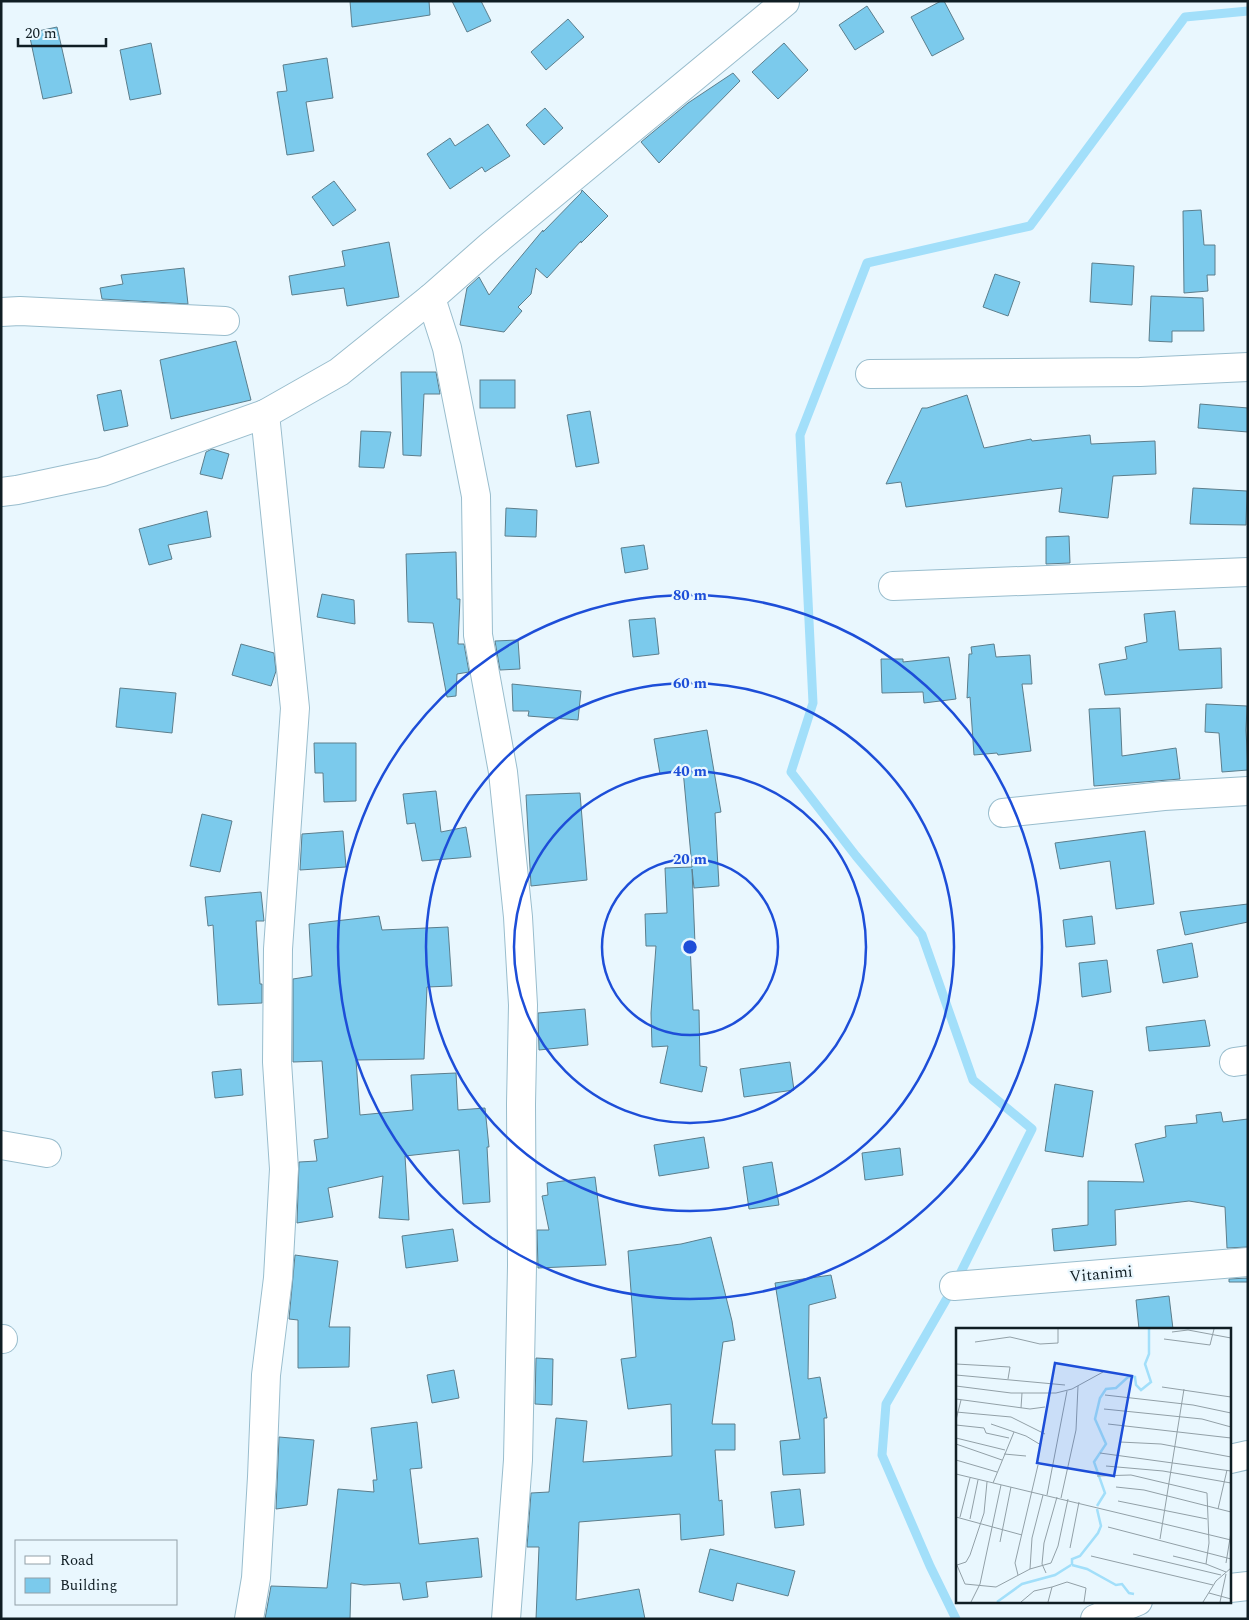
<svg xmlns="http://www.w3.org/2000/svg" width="1249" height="1620" viewBox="0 0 1249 1620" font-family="Spectral,serif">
<rect width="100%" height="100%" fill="#e9f7fe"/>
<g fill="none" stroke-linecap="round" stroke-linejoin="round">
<polyline stroke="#a2dffa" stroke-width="9" points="956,1619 930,1566 882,1455 886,1404 954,1286 1032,1129 973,1080 922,935 856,856 791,772 813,703 800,435 867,263 1030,226 1185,17 1248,11"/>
</g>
<g fill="#7bcaec" stroke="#5c7e8c">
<polygon points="350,1 429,1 430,15 352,27"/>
<polygon points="452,1 481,1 491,21 467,32"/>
<polygon points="941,1 944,1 964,39 932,56 911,17"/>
<polygon points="867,6 884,32 855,50 839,25"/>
<polygon points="568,19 584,37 546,70 531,52"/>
<polygon points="57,27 72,93 43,99 29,33"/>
<polygon points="151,43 161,94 130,100 120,50"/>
<polygon points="784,43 808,70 778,99 752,72"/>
<polygon points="327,58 333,98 306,102 314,151 287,155 277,92 287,91 283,65"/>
<polygon points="733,73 740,81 659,163 641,142 688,103"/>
<polygon points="545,108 563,128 544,145 526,125"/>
<polygon points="488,124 510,156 485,172 482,167 450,189 427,154 450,138 455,146"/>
<polygon points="334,181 356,210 333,226 312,197"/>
<polygon points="582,190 608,216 581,243 581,241 547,278 536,268 531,294 518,307 522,311 504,332 460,325 467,288 479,277 489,295 543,230 543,232 581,193"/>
<polygon points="1201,210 1204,245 1215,245 1215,275 1207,275 1208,291 1184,293 1183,211"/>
<polygon points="389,242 399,297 347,306 344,288 292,295 289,276 345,266 342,251"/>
<polygon points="1092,263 1134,266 1132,305 1090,302"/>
<polygon points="184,268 188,304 102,299 100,288 123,284 121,275"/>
<polygon points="995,274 1020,282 1008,316 983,307"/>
<polygon points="1151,296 1203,298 1204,331 1172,331 1172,342 1149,341"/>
<polygon points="236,341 251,400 171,419 160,360"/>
<polygon points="401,372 436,372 440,394 424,394 421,456 403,455"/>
<rect x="480" y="380" width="35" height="28"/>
<polygon points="121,390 128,426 104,431 97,395"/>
<polygon points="967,395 984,448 1031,439 1032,441 1090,435 1091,444 1155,441 1156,474 1113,476 1108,518 1059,512 1062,488 906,507 901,482 886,484 922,408 927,408"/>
<polygon points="1200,404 1248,408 1248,432 1198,428"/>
<polygon points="590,411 599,463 576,467 567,415"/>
<polygon points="361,431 391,432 384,468 359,467"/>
<polygon points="212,449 229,454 222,479 200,474 206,452"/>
<polygon points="1193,488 1247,491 1246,525 1190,524"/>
<polygon points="506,508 537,510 536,537 505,536"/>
<polygon points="207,511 211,537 168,545 172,559 149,565 139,529"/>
<polygon points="1069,536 1070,563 1046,564 1046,537"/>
<polygon points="644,545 648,569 625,573 621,548"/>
<polygon points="456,552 457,599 460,599 458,644 464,644 469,672 457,674 456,696 447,697 433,623 408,622 406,554"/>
<polygon points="322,594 354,600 355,624 317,617"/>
<polygon points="1175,611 1179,650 1221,648 1222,688 1105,695 1099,664 1127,659 1125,647 1147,642 1144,614"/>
<polygon points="655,618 659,654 633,657 629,620"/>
<polygon points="518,640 520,669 500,670 495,641"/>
<polygon points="241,644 274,653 276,671 271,686 232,675"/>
<polygon points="994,644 996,657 1030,655 1032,684 1022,684 1031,751 998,755 997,753 974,755 970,697 967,698 969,654 972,654 971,647"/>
<polygon points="949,657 956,699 924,703 923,692 882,693 881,659 903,659 903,662"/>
<polygon points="512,684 581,691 578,720 528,716 529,711 513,711"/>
<polygon points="120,688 176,693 172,733 116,727"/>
<polygon points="1206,704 1247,706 1246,730 1248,770 1222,772 1219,733 1205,732"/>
<polygon points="1120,708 1122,756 1176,748 1180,779 1094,786 1089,709"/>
<polygon points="707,730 721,812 715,813 719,886 694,888 692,869 695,944 690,944 693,1010 699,1010 700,1066 707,1067 702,1092 660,1083 668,1046 652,1047 651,1013 656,946 646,946 645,914 667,913 665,868 692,867 683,770 660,774 654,739"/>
<polygon points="314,743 356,743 356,801 324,802 323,773 315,773"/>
<polygon points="436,791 441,832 466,827 471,857 422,861 415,823 407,824 403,794"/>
<polygon points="580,793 587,880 531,886 526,795"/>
<polygon points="202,814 232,821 220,872 190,866"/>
<polygon points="343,831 346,867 300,870 302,834"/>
<polygon points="1145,831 1154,904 1116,909 1110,861 1060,869 1055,843"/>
<polygon points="261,892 264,921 256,921 260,984 262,984 262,1003 218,1005 213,925 208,926 205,897"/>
<polygon points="1248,904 1248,922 1185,935 1180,912"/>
<polygon points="379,916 382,930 448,927 452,986 427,987 424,1059 356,1060 360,1115 413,1110 411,1075 456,1073 458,1110 485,1108 489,1147 487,1147 490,1202 463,1204 459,1150 405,1156 409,1220 379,1218 383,1176 328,1188 333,1217 297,1223 299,1162 317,1161 314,1140 328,1138 322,1061 293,1062 293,979 312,976 309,924"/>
<polygon points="1092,916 1095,944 1066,947 1063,920"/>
<polygon points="1192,943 1198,977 1163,983 1157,950"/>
<polygon points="1107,960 1111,992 1082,997 1079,963"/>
<polygon points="585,1009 588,1045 539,1050 538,1013"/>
<polygon points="1205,1020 1210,1046 1149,1051 1146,1027"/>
<polygon points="790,1062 794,1090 744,1097 740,1069"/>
<polygon points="241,1069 243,1095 215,1098 212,1072"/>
<polygon points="1055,1084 1093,1091 1083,1157 1045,1151"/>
<polygon points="1221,1112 1223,1122 1248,1119 1248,1247 1227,1248 1225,1207 1189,1201 1115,1210 1116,1245 1054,1251 1052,1229 1088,1225 1088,1181 1144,1182 1135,1144 1166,1137 1165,1126 1197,1123 1196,1115"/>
<polygon points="704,1137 709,1168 659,1176 654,1145"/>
<polygon points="900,1148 903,1175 865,1180 862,1153"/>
<polygon points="772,1162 779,1205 749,1209 743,1167"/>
<polygon points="595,1177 606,1265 538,1268 537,1230 549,1230 542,1196 548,1195 547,1183"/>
<polygon points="453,1229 458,1261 406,1268 402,1236"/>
<polygon points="711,1237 732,1321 735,1340 723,1342 712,1424 735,1424 735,1450 715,1450 719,1501 722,1500 724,1535 681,1540 680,1514 579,1522 576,1600 639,1589 645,1619 536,1619 539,1547 527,1547 531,1493 549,1492 556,1418 587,1421 583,1462 672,1456 671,1404 628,1409 621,1359 636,1357 628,1251 681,1244"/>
<polygon points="295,1255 338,1261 329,1327 350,1327 349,1367 298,1368 298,1320 289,1319"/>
<polygon points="831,1275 836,1298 809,1305 808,1379 820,1377 827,1418 824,1418 825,1473 783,1475 780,1441 800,1439 775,1283"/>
<polygon points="1248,1278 1248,1282 1229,1282 1229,1279"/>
<polygon points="1169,1296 1173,1329 1139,1329 1136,1300"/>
<polygon points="536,1358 553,1359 552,1405 535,1404"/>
<polygon points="454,1370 459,1398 432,1403 427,1375"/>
<polygon points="417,1422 422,1468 410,1469 419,1544 478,1538 482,1577 426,1582 428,1597 403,1600 400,1583 364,1585 351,1583 350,1619 265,1619 271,1586 327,1588 338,1489 374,1492 373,1480 377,1480 371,1428"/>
<polygon points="279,1437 314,1440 307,1505 276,1509"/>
<polygon points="800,1489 804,1525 775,1528 771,1492"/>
<polygon points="710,1549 795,1571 788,1596 737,1583 733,1601 699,1592"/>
</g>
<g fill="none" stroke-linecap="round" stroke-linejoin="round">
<g stroke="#99bdcd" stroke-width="30">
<g id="street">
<polyline points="431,298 447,348 476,496 478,635 503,772 518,917 523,1005 521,1104 522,1266 518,1460 506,1619"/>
<polyline points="1,312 20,311 225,321"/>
<polyline points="870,374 1140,372 1248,367"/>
<polyline points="1,492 17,490 102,472 265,414 339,372 431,298 490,246 785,2"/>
<polyline points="893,586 1248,572"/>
<polyline points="1003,813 1164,796 1248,791"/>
<polyline points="1234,1062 1248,1060"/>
<polyline points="1,1145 47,1153"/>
<polyline points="954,1286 1248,1262"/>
<polyline points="1,1339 3,1339"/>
<polyline points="1230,1459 1248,1455"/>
<polyline points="1230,1588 1248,1586"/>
<polyline points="249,1619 256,1578 262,1477 266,1375 278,1278 284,1169 277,1062 278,949 295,708 265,414"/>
<polyline points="1095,1619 1138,1601"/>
</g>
</g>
<use href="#street" stroke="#fff" stroke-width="28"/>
</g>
<g fill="none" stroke="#1d4ed8" stroke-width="2.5">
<circle cx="690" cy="947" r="88"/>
<circle cx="690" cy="947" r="176"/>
<circle cx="690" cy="947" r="264"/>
<circle cx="690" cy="947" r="352"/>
</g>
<g text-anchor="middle" stroke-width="4.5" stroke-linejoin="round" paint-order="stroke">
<g font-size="16" fill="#101e24" stroke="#e9f7fe">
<text transform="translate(1101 1273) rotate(-5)" y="6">Vitanimi</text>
</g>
</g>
<g transform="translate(956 1328)">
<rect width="275" height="275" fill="#e9f7fe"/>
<path fill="none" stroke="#a2dffa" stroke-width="2.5" d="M141,178L149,165L138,134L150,116L139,91L144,70L150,61L160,60L172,49H179L180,57L185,62L195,54L189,36L193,26V1M116,237V231L124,228L142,205L145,198L141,181M116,237L131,241L160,257L166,256L173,265L178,266M41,274L66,256L99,247L115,237"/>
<path fill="none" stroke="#92a0a7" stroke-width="1" d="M216,4L232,2L275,10M208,11L254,17L258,1M19,14L54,9L84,16L102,15V1M0,36L54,39L52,51M0,47L109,57M0,58L55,65H100L116,61L147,44M206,59L275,69M149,67L237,77L275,85M0,71L74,81L89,79M65,80L66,65M148,81L246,91L275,99M0,84L55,89L89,106M0,92L5,72M35,96L70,108L85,117M152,96L275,110M0,97L28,100L30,105L53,110M0,110L49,122M164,114L205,116L275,129M0,116L46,132M144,125L275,143M48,126L70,128M0,132L41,144M150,138L207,143L275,155M0,146L275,212M141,148L175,147L251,165L253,215L250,236L270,244M37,155L58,104M160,159L188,162L275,184M91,167L111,63M105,170L120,102L122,58M162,173L251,191M262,181L271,142M0,189L66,207M4,189L14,150M14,191L22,152M152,199L275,231M204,211L228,61M44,214L55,159M114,220L123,174M177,226L265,247M135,228L257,257M217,228L250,236M0,235L9,256L40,259L74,241L95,235L102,218L112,171M270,235L275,204M1,237L10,234L14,227L28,185L31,154M74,241L76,210L87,167M90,245L86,236L88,215L101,169M62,247L59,235L82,137M24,256L45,157M253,265L275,271M15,274L24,256M65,274L78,263L96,259M92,274L96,259L111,254L130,260L128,274M247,274L260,253L275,240M264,274L270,246"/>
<path fill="#1d4ed8" fill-opacity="0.15" stroke="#1d4ed8" stroke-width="2.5" d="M99,35L176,48L158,148L81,135Z"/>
<rect width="275" height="275" fill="none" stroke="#101e24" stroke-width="2.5"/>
</g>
<circle cx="690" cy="947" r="8" fill="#1d4ed8" stroke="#e9f7fe" stroke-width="2.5"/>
<g font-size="15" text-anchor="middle" font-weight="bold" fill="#1d4ed8" stroke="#e9f7fe" stroke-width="4.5" stroke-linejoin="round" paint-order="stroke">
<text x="690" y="600">80 m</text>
<text x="690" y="688">60 m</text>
<text x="690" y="776">40 m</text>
<text x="690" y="864">20 m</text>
</g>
<rect width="1249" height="1620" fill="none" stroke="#101e24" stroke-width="5"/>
<rect x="15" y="1540" width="162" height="65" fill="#e9f7fe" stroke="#92a0a7"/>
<rect x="25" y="1556" width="25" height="8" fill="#ffffff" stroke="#92a0a7"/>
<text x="60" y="1565" font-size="15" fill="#101e24">Road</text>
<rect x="25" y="1578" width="25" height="15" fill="#7bcaec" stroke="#92a0a7"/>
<text x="60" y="1590" font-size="15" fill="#101e24">Building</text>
<path d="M18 38v8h88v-8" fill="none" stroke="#101e24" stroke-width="2.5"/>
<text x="25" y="38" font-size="15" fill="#101e24" stroke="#e9f7fe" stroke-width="4" paint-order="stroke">20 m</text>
</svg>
